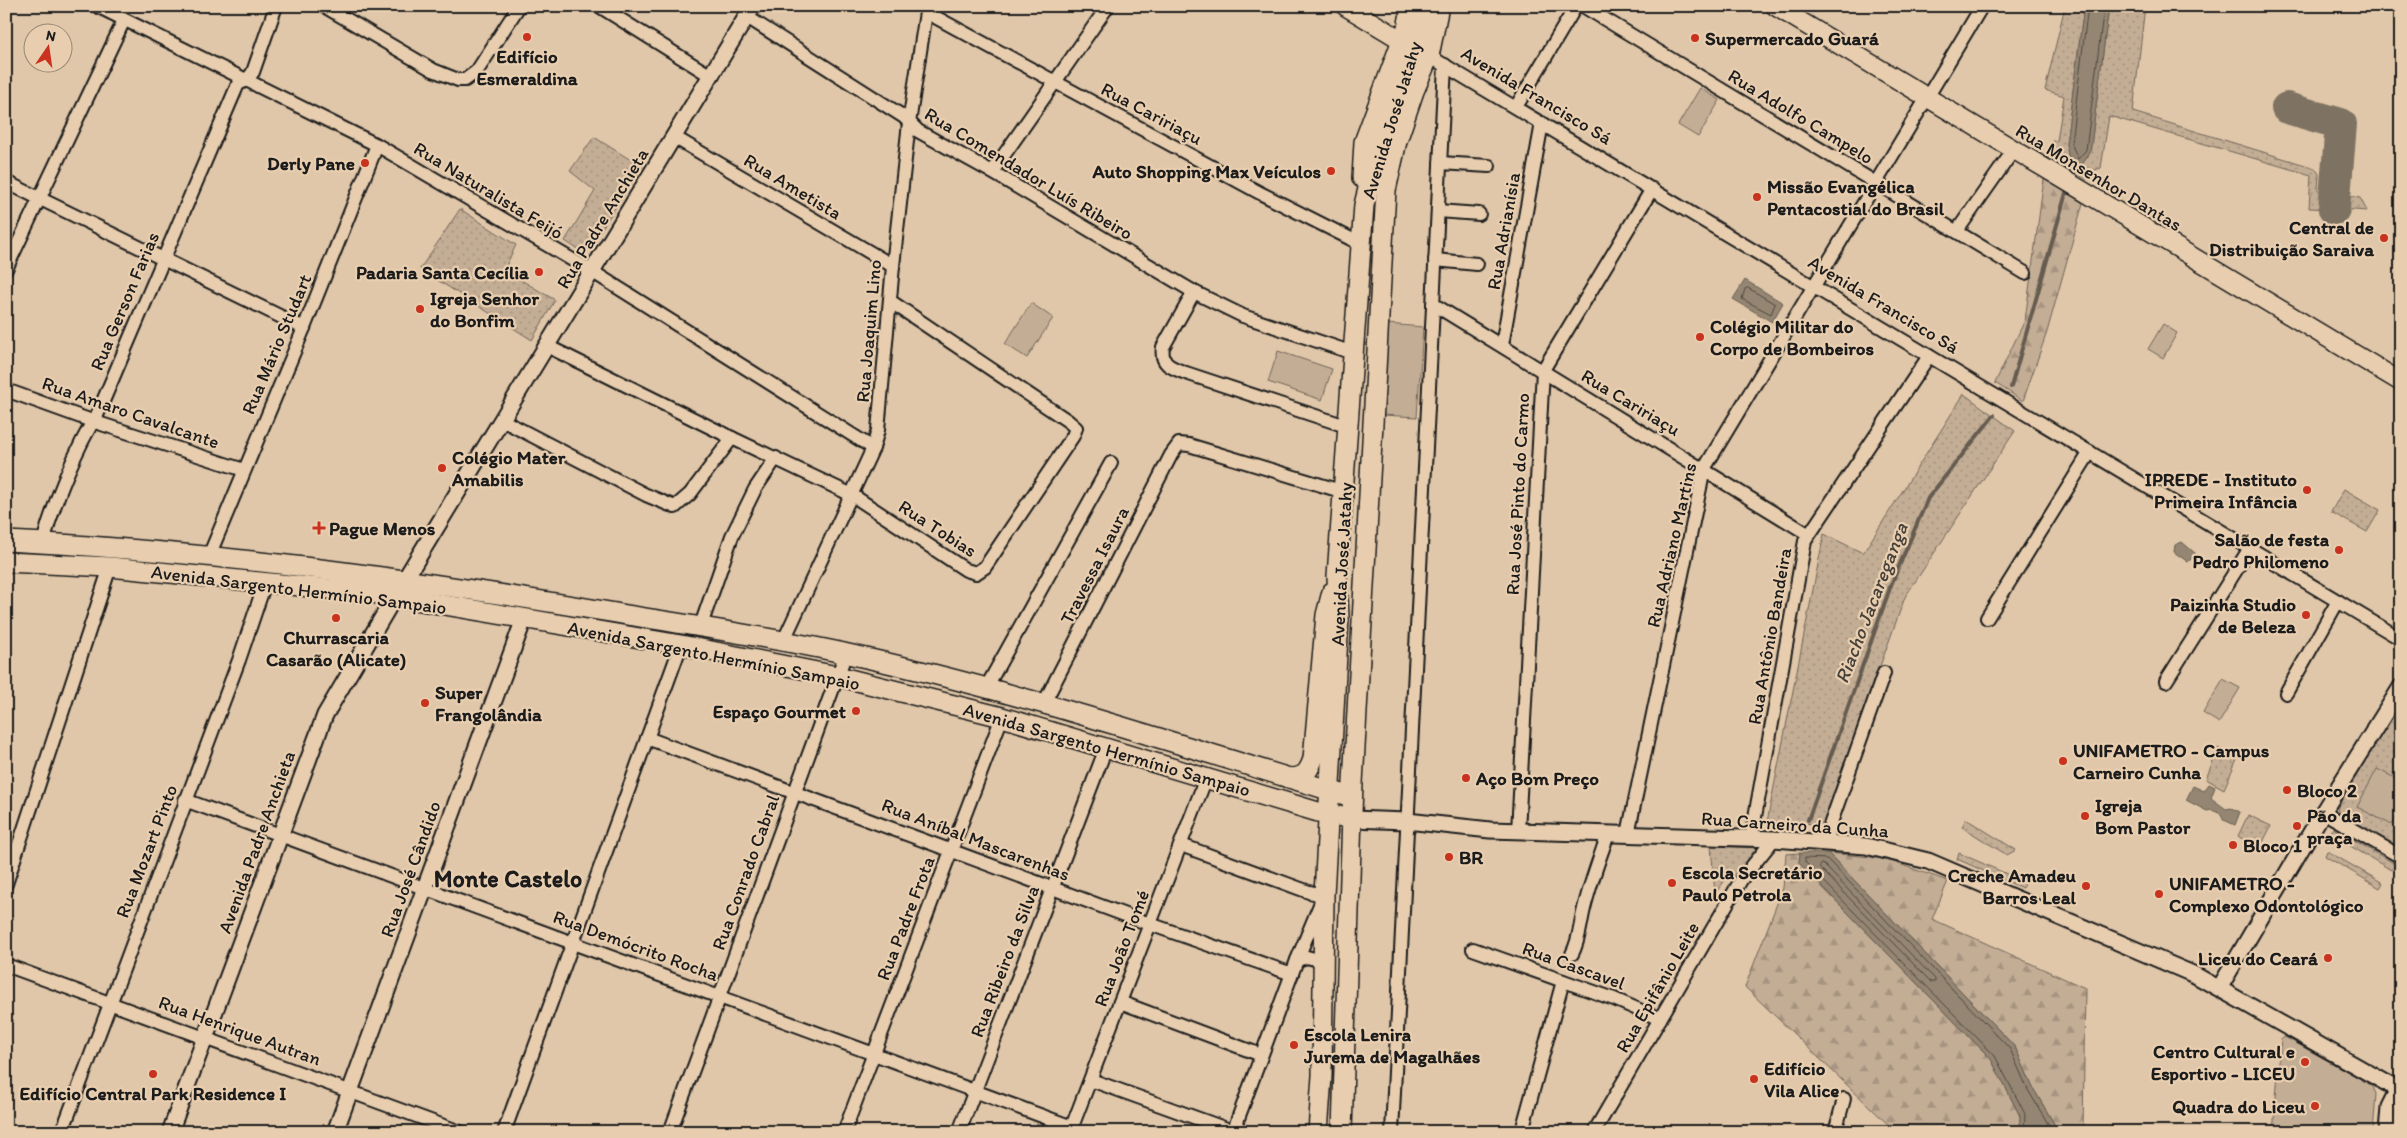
<svg xmlns="http://www.w3.org/2000/svg" width="2407" height="1138" viewBox="0 0 2407 1138" font-family="Itim,sans-serif">
<defs>
<pattern id="grass-dots" width="8" height="8" patternUnits="userSpaceOnUse" patternTransform="scale(1.25)"><rect width="8" height="8" fill="#c3ad95"/><path d="M2 2h.1M6 6h.1" fill="none" stroke="#a79480" stroke-width="1.8" stroke-linecap="round"/></pattern>
<pattern id="forest-firs" width="22" height="20" patternUnits="userSpaceOnUse" patternTransform="scale(1.25)"><rect width="22" height="20" fill="#c3ad95"/><path d="M5 1l3.5 6h-7zM16 11l3.5 6h-7z" fill="#a79480"/></pattern>
</defs>
<rect width="100%" height="100%" fill="#e0c7a9"/>
<filter id="ink" filterUnits="userSpaceOnUse"><feTurbulence type="fractalNoise" baseFrequency=".02" numOctaves="2"/><feDisplacementMap in="SourceGraphic" scale="10" xChannelSelector="R" yChannelSelector="G"/><feConvolveMatrix kernelMatrix="1 2 1 2 8 2 1 2 1" color-interpolation-filters="sRGB"/></filter>
<g filter="url(#ink)">
<g fill="url(#grass-dots)" stroke="#706458">
<polygon points="2065,6 2084,6 2066,144 2071,169 2090,153 2109,6 2145,6 2133,112 2315,168 2319,174 2318,190 2331,192 2330,209 2309,208 2311,175 2109,116 2101,168 2088,172 2087,180 2052,159 2053,140 2057,141 2064,96 2045,90"/>
<polygon points="594,137 642,167 585,254 565,241 595,191 570,171"/>
<polygon points="2341,194 2360,198 2367,211 2341,209"/>
<polygon points="460,209 516,245 504,270 555,300 532,340 420,269"/>
<polygon points="1964,394 2015,431 1905,597 1823,824 1767,822 1824,534 1863,553"/>
<polygon points="2344,489 2380,510 2367,532 2331,512"/>
<polygon points="2401,700 2401,850 2339,814 2337,808"/>
<polygon points="2218,748 2237,759 2224,789 2206,779"/>
<polygon points="2248,815 2271,826 2259,850 2238,836"/>
<polygon points="1966,819 2016,850 2007,855 1962,827"/>
<polygon points="2333,828 2395,864 2391,870 2330,834"/>
<polygon points="1711,846 1758,848 1738,873 1728,876 1715,894"/>
<polygon points="2327,851 2383,883 2380,888 2325,856"/>
<polygon points="1959,853 2025,882 2022,888 1957,859"/>
</g>
<g fill="url(#forest-firs)" stroke="#706458">
<polygon points="2044,179 2083,203 2047,332 2023,401 1995,383 2025,320"/>
<polygon points="1800,853 1799,863 1991,1059 2020,1116 2020,1132 1896,1132 1745,987 1783,888 1786,854"/>
<polygon points="1828,853 1882,858 1948,881 1932,919 2085,988 2083,1132 2055,1132 2056,1127 2033,1088 2015,1047"/>
</g>
<g fill="#c3ad95" stroke="#706458">
<polygon points="1700,88 1720,100 1698,137 1678,125"/>
<polygon points="1031,303 1053,318 1027,358 1005,344"/>
<polygon points="1387,324 1423,327 1417,417 1382,415"/>
<polygon points="2163,324 2177,333 2163,358 2148,349"/>
<polygon points="1278,351 1332,369 1322,400 1268,382"/>
<polygon points="2223,679 2240,688 2219,723 2203,713"/>
<polygon points="2377,769 2401,781 2401,808 2392,825 2357,807"/>
<polygon points="2285,1037 2372,1085 2376,1094 2373,1132 2273,1132 2281,1039"/>
</g>
<g fill="#958673" stroke="#655c50">
<polygon points="2084,6 2109,6 2090,153 2077,172 2071,169 2066,144"/>
<polygon points="1745,280 1783,303 1772,322 1733,299"/>
<polygon points="2182,542 2196,554 2188,562 2174,552 2175,545"/>
<polygon points="2209,784 2215,787 2211,798 2226,809 2231,808 2240,812 2235,825 2224,820 2221,814 2212,810 2207,811 2186,800 2193,786 2204,791"/>
<polygon points="1800,853 1828,853 2015,1047 2033,1088 2056,1127 2055,1132 2020,1132 2020,1116 1991,1059 1799,863"/>
</g>
<g fill="none" stroke-linecap="round" stroke-linejoin="round">
<g stroke="#4c463f" stroke-width="1">
<polyline points="2088,6 2071,143 2078,159 2086,150 2104,6"/>
<polygon points="1748,288 1775,304 1771,314 1742,299 1745,289"/>
<polygon points="1821,864 1824,865 1935,979 1935,982 1931,982 1820,868"/>
<polyline points="2024,1132 2025,1114 1995,1056 1805,862 1805,858 1827,859 2010,1049 2028,1090 2050,1127 2050,1132"/>
</g>
<g stroke="#655c50" stroke-width="4">
<polyline points="2011,387 2066,193"/>
<polyline points="1808,820 1891,585 1928,498 1994,415"/>
</g>
<polyline stroke="#7e7262" stroke-width="32" points="2287,108 2341,124 2334,209"/>
<g stroke="#1c1c1c" stroke-width="16">
<g id="minor">
<polyline points="97,6 377,145 593,272 873,448"/>
<polyline points="324,6 433,70 458,80 465,80 477,71 519,6"/>
<polyline points="599,6 711,76"/>
<polyline points="1583,6 2025,273"/>
<polyline points="926,12 1260,193 1361,244"/>
<polyline points="747,17 904,117 918,131 992,172 1194,292 1243,316 1353,353"/>
<polyline points="1429,56 2401,639"/>
<polyline points="1516,107 1576,6"/>
<polyline points="674,137 893,266"/>
<polyline points="1440,163 1489,166"/>
<polyline points="992,172 1108,6"/>
<polyline points="6,182 304,328"/>
<polyline points="1438,211 1479,214"/>
<polyline points="1957,231 2013,151"/>
<polyline points="1435,260 1477,264"/>
<polyline points="6,269 124,20"/>
<path d="M1194,292L1163,347C1160,365 1172,368 1186,373L1349,427"/>
<polyline points="1433,304 1808,534"/>
<polyline points="1502,345 1542,123"/>
<polyline points="547,346 732,438 852,495 966,570 976,573 985,567 1073,436 1076,428 1068,421 890,301"/>
<polyline points="6,390 92,421 244,470"/>
<polyline points="502,420 646,495 675,507 690,494 732,438"/>
<path d="M43,542C54,502 76,448 98,413L238,84L247,80L253,72L276,6"/>
<polyline points="209,556 304,328 377,145"/>
<polyline points="1987,618 2090,452"/>
<polyline points="700,628 732,536 755,489 776,458"/>
<polyline points="783,642 873,448 878,430 893,266 909,123 927,6"/>
<polyline points="2166,681 2250,548"/>
<polyline points="986,688 1111,463"/>
<polyline points="2286,693 2338,601"/>
<polyline points="1044,703 1171,455 1179,444 1189,445 1344,492"/>
<polyline points="647,738 1144,922 1292,974"/>
<polyline points="185,800 1072,1127"/>
<polyline points="2323,812 2401,857"/>
<polyline points="1518,831 1543,370 1652,189"/>
<polyline points="1628,834 1704,469 1982,6"/>
<polyline points="1751,839 1805,541 1929,356"/>
<polyline points="1830,844 1828,831 1884,673"/>
<polyline points="1181,845 1309,892 1324,895 1297,960 1233,1132"/>
<polyline points="6,884 110,567"/>
<polyline points="1473,949 1614,999 1660,1019"/>
<path d="M1572,954C1579,941 1580,927 1583,913C1589,886 1599,860 1608,834"/>
<polyline points="1297,960 1307,957 1322,961"/>
<polyline points="6,965 460,1132"/>
<polyline points="1120,1002 1261,1055"/>
<polyline points="1091,1080 1235,1132"/>
<polyline points="1523,1127 1563,981"/>
<polyline points="62,1132 239,660 265,583"/>
<polyline points="504,1132 681,645"/>
<polyline points="670,1132 846,653"/>
<polyline points="844,1132 1002,717"/>
<polyline points="959,1132 1106,748"/>
<polyline points="1070,1132 1206,778"/>
<polyline points="1392,1132 1445,65"/>
<polyline points="1594,1132 1741,880 1774,839"/>
<polyline points="1835,1132 1844,1099"/>
</g>
</g>
<g stroke="#1c1c1c" stroke-width="19">
<g id="tertiary">
<polyline points="1352,819 1407,821 1490,830 1774,839 1866,846 1928,861 2195,975 2397,1089"/>
<polyline points="2220,987 2323,812 2401,687"/>
<polyline points="170,1132 325,715 405,579 753,6"/>
<polyline points="335,1132 524,619"/>
<polyline points="2387,1132 2389,1107 2401,1083"/>
<polyline points="2400,1132 2401,1120"/>
</g>
</g>
<g stroke="#1c1c1c" stroke-width="21">
<g id="secondary">
<polyline points="1345,6 1413,47"/>
<polyline points="1775,6 2401,382"/>
<polyline points="1402,40 1407,26 1411,6"/>
</g>
</g>
<g stroke="#1c1c1c" stroke-width="22">
<g id="primary">
<polyline points="1362,178 1364,142 1402,40"/>
<path d="M6,541C211,551 414,579 616,613C693,626 771,637 848,654C1019,691 1185,747 1352,797"/>
<polyline points="6,562 110,567 380,594 681,645 837,676 1002,717 1318,812 1352,819"/>
<path d="M1288,778C1303,778 1308,774 1313,759L1326,615L1332,592"/>
<polyline points="1318,1132 1322,1076 1324,895 1339,617 1337,576 1364,205 1380,140 1395,97 1415,48 1424,6"/>
<polyline points="1342,1132 1353,783 1386,190 1397,141 1414,91 1429,56 1439,6"/>
</g>
</g>
<use href="#minor" stroke="#e8ceaf" stroke-width="12"/>
<use href="#tertiary" stroke="#e8ceaf" stroke-width="15"/>
<use href="#secondary" stroke="#e8ceaf" stroke-width="18"/>
<use href="#primary" stroke="#e8ceaf" stroke-width="19"/>
</g>
</g>
<g fill="#c8321e" stroke="#e8ceaf" stroke-width="2">
<circle cx="527" cy="37" r="5"/>
<circle cx="1695" cy="38" r="5"/>
<circle cx="365" cy="163" r="5"/>
<circle cx="1331" cy="171" r="5"/>
<circle cx="1757" cy="197" r="5"/>
<circle cx="2384" cy="238" r="5"/>
<circle cx="539" cy="272" r="5"/>
<circle cx="420" cy="309" r="5"/>
<circle cx="1700" cy="337" r="5"/>
<circle cx="442" cy="468" r="5"/>
<circle cx="2307" cy="490" r="5"/>
<path d="M316.5 520.5h5v5h5v5h-5v5h-5v-5h-5v-5h5z"/>
<circle cx="2339" cy="550" r="5"/>
<circle cx="2306" cy="615" r="5"/>
<circle cx="336" cy="618" r="5"/>
<circle cx="425" cy="703" r="5"/>
<circle cx="856" cy="711" r="5"/>
<circle cx="2063" cy="761" r="5"/>
<circle cx="1466" cy="778" r="5"/>
<circle cx="2287" cy="790" r="5"/>
<circle cx="2085" cy="816" r="5"/>
<circle cx="2297" cy="826" r="5"/>
<circle cx="2233" cy="845" r="5"/>
<circle cx="1449" cy="857" r="5"/>
<circle cx="1672" cy="883" r="5"/>
<circle cx="2086" cy="886" r="5"/>
<circle cx="2159" cy="894" r="5"/>
<circle cx="2328" cy="958" r="5"/>
<circle cx="1294" cy="1045" r="5"/>
<circle cx="2305" cy="1062" r="5"/>
<circle cx="153" cy="1074" r="5"/>
<circle cx="1754" cy="1079" r="5"/>
<circle cx="2315" cy="1106" r="5"/>
</g>
<g text-anchor="middle" stroke-width="4.5" stroke-linejoin="round" paint-order="stroke">
<g font-size="19" font-weight="bold" fill="#1c1c1c" stroke="#e8ceaf" text-anchor="start">
<text x="1705" y="45">Supermercado Guará</text>
<text x="527" y="63" text-anchor="middle">Edifício<tspan x="527" dy="22">Esmeraldina</tspan></text>
<text x="355" y="170" text-anchor="end">Derly Pane</text>
<text x="1321" y="178" text-anchor="end">Auto Shopping Max Veículos</text>
<text x="1767" y="193">Missão Evangélica<tspan x="1767" dy="22">Pentacostial do Brasil</tspan></text>
<text x="2374" y="234" text-anchor="end">Central de<tspan x="2374" dy="22">Distribuição Saraiva</tspan></text>
<text x="529" y="279" text-anchor="end">Padaria Santa Cecília</text>
<text x="430" y="305">Igreja Senhor<tspan x="430" dy="22">do Bonfim</tspan></text>
<text x="1710" y="333">Colégio Militar do<tspan x="1710" dy="22">Corpo de Bombeiros</tspan></text>
<text x="452" y="464">Colégio Mater<tspan x="452" dy="22">Amabilis</tspan></text>
<text x="2297" y="486" text-anchor="end">IPREDE - Instituto<tspan x="2297" dy="22">Primeira Infância</tspan></text>
<text x="329" y="535">Pague Menos</text>
<text x="2329" y="546" text-anchor="end">Salão de festa<tspan x="2329" dy="22">Pedro Philomeno</tspan></text>
<text x="2296" y="611" text-anchor="end">Paizinha Studio<tspan x="2296" dy="22">de Beleza</tspan></text>
<text x="336" y="644" text-anchor="middle">Churrascaria<tspan x="336" dy="22">Casarão (Alicate)</tspan></text>
<text x="435" y="699">Super<tspan x="435" dy="22">Frangolândia</tspan></text>
<text x="846" y="718" text-anchor="end">Espaço Gourmet</text>
<text x="2073" y="757">UNIFAMETRO - Campus<tspan x="2073" dy="22">Carneiro Cunha</tspan></text>
<text x="1476" y="785">Aço Bom Preço</text>
<text x="2297" y="797">Bloco 2</text>
<text x="2095" y="812">Igreja<tspan x="2095" dy="22">Bom Pastor</tspan></text>
<text x="2307" y="822">Pão da<tspan x="2307" dy="22">praça</tspan></text>
<text x="2243" y="852">Bloco 1</text>
<text x="1459" y="864">BR</text>
<text x="1682" y="879">Escola Secretário<tspan x="1682" dy="22">Paulo Petrola</tspan></text>
<text x="2076" y="882" text-anchor="end">Creche Amadeu<tspan x="2076" dy="22">Barros Leal</tspan></text>
<text x="2169" y="890">UNIFAMETRO -<tspan x="2169" dy="22">Complexo Odontológico</tspan></text>
<text x="2318" y="965" text-anchor="end">Liceu do Ceará</text>
<text x="1304" y="1041">Escola Lenira<tspan x="1304" dy="22">Jurema de Magalhães</tspan></text>
<text x="2295" y="1058" text-anchor="end">Centro Cultural e<tspan x="2295" dy="22">Esportivo - LICEU</tspan></text>
<text x="1764" y="1075">Edifício<tspan x="1764" dy="22">Vila Alice</tspan></text>
<text x="153" y="1100" text-anchor="middle">Edifício Central Park Residence I</text>
<text x="2305" y="1113" text-anchor="end">Quadra do Liceu</text>
</g>
<g font-size="19" fill="#1c1c1c" stroke="#e8ceaf">
<text transform="translate(1537 95) rotate(31)" y="7">Avenida Francisco Sá</text>
<text transform="translate(1152 113) rotate(28)" y="7">Rua Caririaçu</text>
<text transform="translate(1801 116) rotate(31)" y="7">Rua Adolfo Campelo</text>
<text transform="translate(1391 120) rotate(-73)" y="7">Avenida José Jatahy</text>
<text transform="translate(1029 173) rotate(31)" y="7">Rua Comendador Luís Ribeiro</text>
<text transform="translate(2099 177) rotate(31)" y="7">Rua Monsenhor Dantas</text>
<text transform="translate(793 186) rotate(31)" y="7">Rua Ametista</text>
<text transform="translate(489 190) rotate(31)" y="7">Rua Naturalista Feijó</text>
<text transform="translate(602 218) rotate(-59)" y="7">Rua Padre Anchieta</text>
<text transform="translate(1503 231) rotate(-80)" y="7">Rua Adrianísia</text>
<text transform="translate(124 301) rotate(-67)" y="7">Rua Gerson Farias</text>
<text transform="translate(1884 304) rotate(31)" y="7">Avenida Francisco Sá</text>
<text transform="translate(868 331) rotate(-85)" y="7">Rua Joaquim Lino</text>
<text transform="translate(276 344) rotate(-67)" y="7">Rua Mário Studart</text>
<text transform="translate(1631 402) rotate(31)" y="7">Rua Caririaçu</text>
<text transform="translate(131 412) rotate(19)" y="7">Rua Amaro Cavalcante</text>
<text transform="translate(1517 494) rotate(-87)" y="7">Rua José Pinto do Carmo</text>
<text transform="translate(938 528) rotate(33)" y="7">Rua Tobias</text>
<text transform="translate(1671 545) rotate(-77)" y="7">Rua Adriano Martins</text>
<text transform="translate(1341 564) rotate(-87)" y="7">Avenida José Jatahy</text>
<text transform="translate(1094 565) rotate(-63)" y="7">Travessa Isaura</text>
<text transform="translate(299 589) rotate(7)" y="7">Avenida Sargento Hermínio Sampaio</text>
<text transform="translate(1769 636) rotate(-80)" y="7">Rua Antônio Bandeira</text>
<text transform="translate(714 655) rotate(11)" y="7">Avenida Sargento Hermínio Sampaio</text>
<text transform="translate(1107 749) rotate(16)" y="7">Avenida Sargento Hermínio Sampaio</text>
<text transform="translate(1795 824) rotate(4)" y="7">Rua Carneiro da Cunha</text>
<text transform="translate(976 839) rotate(21)" y="7">Rua Aníbal Mascarenhas</text>
<text transform="translate(256 842) rotate(-70)" y="7">Avenida Padre Anchieta</text>
<text transform="translate(146 851) rotate(-69)" y="7">Rua Mozart Pinto</text>
<text transform="translate(410 869) rotate(-70)" y="7">Rua José Cândido</text>
<text transform="translate(745 872) rotate(-70)" y="7">Rua Conrado Cabral</text>
<text transform="translate(905 918) rotate(-69)" y="7">Rua Padre Frota</text>
<text transform="translate(636 945) rotate(20)" y="7">Rua Demócrito Rocha</text>
<text transform="translate(1121 948) rotate(-69)" y="7">Rua João Tomé</text>
<text transform="translate(1004 961) rotate(-69)" y="7">Rua Ribeiro da Silva</text>
<text transform="translate(1574 965) rotate(20)" y="7">Rua Cascavel</text>
<text transform="translate(1657 987) rotate(-60)" y="7">Rua Epifânio Leite</text>
<text transform="translate(240 1030) rotate(20)" y="7">Rua Henrique Autran</text>
</g>
<g font-size="20" font-style="italic" fill="#46413a" stroke="#e8ceaf">
<text transform="translate(1871 603) rotate(-69)" y="7">Riacho Jacareganga</text>
</g>
<g font-size="24" font-weight="bold" fill="#1c1c1c" stroke="#e8ceaf">
<text x="508" y="887">Monte Castelo</text>
</g>
</g>
<rect width="2407" height="1138" fill="none" stroke="#e8ceaf" stroke-width="25"/>
<rect x="12" y="12" width="2382" height="1113" fill="none" stroke="#1c1c1c" stroke-width="2" filter="url(#ink)"/>
<g transform="translate(48 48) rotate(13)"><circle r="24" fill="#e8ceaf" stroke="#968774"/>
<path d="M0-4L9 19L0 12L-9 19Z" fill="#c8321e"/>
<text y="-8" font-size="14" font-weight="bold" text-anchor="middle" fill="#1c1c1c">N</text>
</g>
</svg>
